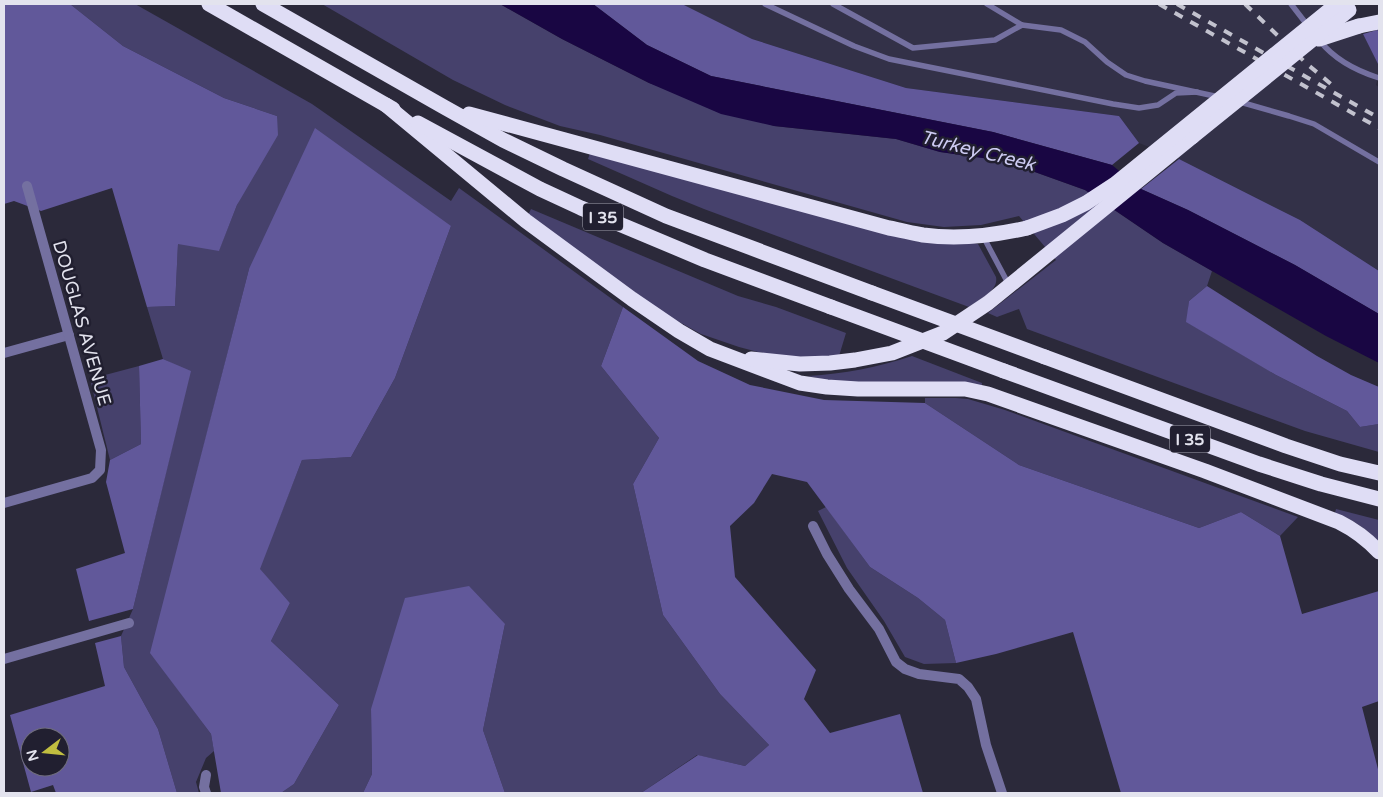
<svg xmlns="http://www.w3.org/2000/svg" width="1383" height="797" viewBox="0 0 1383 797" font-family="'Varela Round',sans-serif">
<rect width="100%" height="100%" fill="#2b293a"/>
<polygon fill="#333148" points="682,4 1342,4 1363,34 1379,66 1379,73 1376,85 1379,87 1379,271 1300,220 1179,159 1139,143 1119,116 906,88 752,39"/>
<g fill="#46416c">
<polygon points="70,4 135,4 312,104 451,201 459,188 623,307 601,366 659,438 633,484 663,615 720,694 769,745 745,766 697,755 641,793 505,793 483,730 505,624 371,709 372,774 363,793 281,793 294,784 339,705 271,641 290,603 259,569 302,460 351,457 395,378 451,226 249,269 151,653 211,734 214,751 206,758 196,782 199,793 177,793 158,729 124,667 121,636 133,609 190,372 163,359 147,307 175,306 178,243 219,250 237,205 277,116 224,98 123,46"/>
<polygon points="322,4 500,4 562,39 649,83 774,126 896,139 940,152 1004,161 1085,190 1163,243 1212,271 1207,286 1189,301 1187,322 1276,375 1347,411 1360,427 1379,424 1379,452 1305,431 1027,329 1019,309 997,317 988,313 1056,260 1019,216 981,225 944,227 907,222 600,135 560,126 505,105 453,80"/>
<path d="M590,153L978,244L996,277C999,291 978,300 969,307L704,209L672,196L588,159Z"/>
<polygon points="531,209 738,296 776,307 846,333 839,356 802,357 783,356 758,352 739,347 701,334 663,313 528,215"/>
<path d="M912,356L982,383V385L853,383L826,380L808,376C844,374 878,367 912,356Z"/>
<polygon points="139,366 141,444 110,460 90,379"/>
<polygon points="925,398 956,398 968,399 1005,410 1298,517 1280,536 1241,512 1199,528 1019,465 925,403"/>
<polygon points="826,507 870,567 918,598 945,620 956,663 924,664 905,657 884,621 847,568 818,511"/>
<path d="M1336,509L1379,520V542C1365,528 1354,520 1335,513Z"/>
</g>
<g fill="#61589a" fill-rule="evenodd">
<polygon points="4,4 70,4 123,46 224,98 277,116 278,135 237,205 219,251 178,244 175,306 147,307 112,188 41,211 14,201 4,204"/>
<polygon points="593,4 682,4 752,39 906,88 1119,116 1139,143 1112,165 993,132 711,76 647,45"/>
<polygon points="1377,30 1379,31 1379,66 1363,34"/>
<polygon points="315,128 451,226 395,378 351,457 302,460 260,569 290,603 271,641 339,705 294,784 281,793 221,793 211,734 150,653 249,269"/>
<polygon points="1179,159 1300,220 1379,271 1379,314 1295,265 1188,210 1141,189"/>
<polygon points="1207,286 1317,356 1351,375 1379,387 1379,424 1360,427 1347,411 1276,375 1186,322 1189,301"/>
<polygon points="623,307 698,361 750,385 824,400 925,403 1019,465 1199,528 1241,512 1280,536 1302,614 1379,591 1379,701 1362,707 1379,773 1379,793 1121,793 1073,632 996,654 956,663 945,620 918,598 870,567 807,482 772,474 754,503 730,526 735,577 816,670 804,699 830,733 900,714 923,793 641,793 698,755 745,766 769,745 720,694 663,615 633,484 659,438 601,366"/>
<polygon points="163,359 191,371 133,609 89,621 76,569 125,553 106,482 110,460 141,444 139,366"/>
<polygon points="469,586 505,624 483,730 505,793 363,793 372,774 371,709 405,598"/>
<path d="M121,636L124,667L158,729L177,793H56L53,785L31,792L10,715L105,686L95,643ZM30,737H60V767H30Z"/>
</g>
<polygon fill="#190643" points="500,4 593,4 647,45 711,76 993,132 1112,165 1141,189 1188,210 1295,265 1379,314 1379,363 1326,336 1163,243 1085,190 1004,161 940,152 896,139 774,126 721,114 649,83 562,39"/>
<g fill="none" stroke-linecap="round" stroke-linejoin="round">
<g stroke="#7470a0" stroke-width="5.5">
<polyline points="765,4 854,46 889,59 1113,104 1139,108 1158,105 1176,93 1197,92"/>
<polyline points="833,4 913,48 995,40 1022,25"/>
<polyline points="987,4 1022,25 1061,30 1085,42 1107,62 1126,75 1145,81 1219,97"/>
<polyline points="1291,4 1308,26"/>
<path d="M1320,41C1335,60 1357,71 1379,78"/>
<polyline points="1240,102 1289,116 1314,124 1379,162"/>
<polyline points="984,238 1009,285"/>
</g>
<g stroke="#7470a0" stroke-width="10">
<polyline points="4,353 69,335"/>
<polyline points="4,503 92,478 100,470 101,450 27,186"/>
<polyline points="813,526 827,554 849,589 879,629 896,662 905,669 919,674 959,679 968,687 976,699 986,745 1002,793"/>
<polyline points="4,659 129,623"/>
<polyline points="206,775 204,787 206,793"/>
</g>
<g stroke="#dfddf5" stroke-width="15">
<polyline points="209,4 393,109"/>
<polyline points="263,4 444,107 503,140 563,169 666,216 872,293"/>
<polyline points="1359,26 1379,22"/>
<path d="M386,105L526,221L632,299L679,331L710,349L800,383L827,387L858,389H965L988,394L1205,471L1339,522C1355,530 1367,539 1379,552"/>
<path d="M469,114L889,228C900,230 912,233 923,235C959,240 992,236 1027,228"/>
<polyline points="418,123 540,189 581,208 705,260 831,307"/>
<polyline points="1045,357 1286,446 1340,464 1379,473"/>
<polyline points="751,359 800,364 830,363 855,360 892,353 943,333 988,303 1192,137"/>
<polyline points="1004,371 1259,464 1321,484 1379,499"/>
</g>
<g stroke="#c2c2ce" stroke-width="4" stroke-dasharray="9 9" stroke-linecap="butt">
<polyline points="1159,4 1379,128"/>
<polyline points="1177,4 1379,118"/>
<polyline points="1245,4 1307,64 1331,84"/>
</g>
<g stroke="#dfddf5" stroke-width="15">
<polyline points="1319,39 1359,26"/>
<polyline points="1192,137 1349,10"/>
<polyline points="1027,228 1062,215 1086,203 1115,184 1337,4"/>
<polyline points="872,293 1045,357"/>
<polyline points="831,307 1004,371"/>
</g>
</g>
<g text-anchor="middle" stroke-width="5" stroke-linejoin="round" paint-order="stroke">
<g fill="#211f30" stroke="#a9a8b5" stroke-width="1">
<rect x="583" y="203.5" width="40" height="27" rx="4"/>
<rect x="1170" y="425.5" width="40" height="27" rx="4"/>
</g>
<g font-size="16" font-weight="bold" fill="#e3e3ee">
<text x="603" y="223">I 35</text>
<text x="1190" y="445">I 35</text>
</g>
<g font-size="18" fill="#e3e3ee" stroke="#211f30">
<text transform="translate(82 323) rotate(74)" y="6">DOUGLAS AVENUE</text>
</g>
<g font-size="19" font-style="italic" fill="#cdcbf2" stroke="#211f30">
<text transform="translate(978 150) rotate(14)" y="7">Turkey Creek</text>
</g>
</g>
<rect width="1383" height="797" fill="none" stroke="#e3e3ee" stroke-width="10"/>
<g transform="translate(45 752) rotate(254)"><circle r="24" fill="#211f30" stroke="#6f6d7c"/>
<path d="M0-4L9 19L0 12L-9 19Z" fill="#c1be40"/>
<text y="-8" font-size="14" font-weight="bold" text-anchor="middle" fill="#e3e3ee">N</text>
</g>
</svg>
